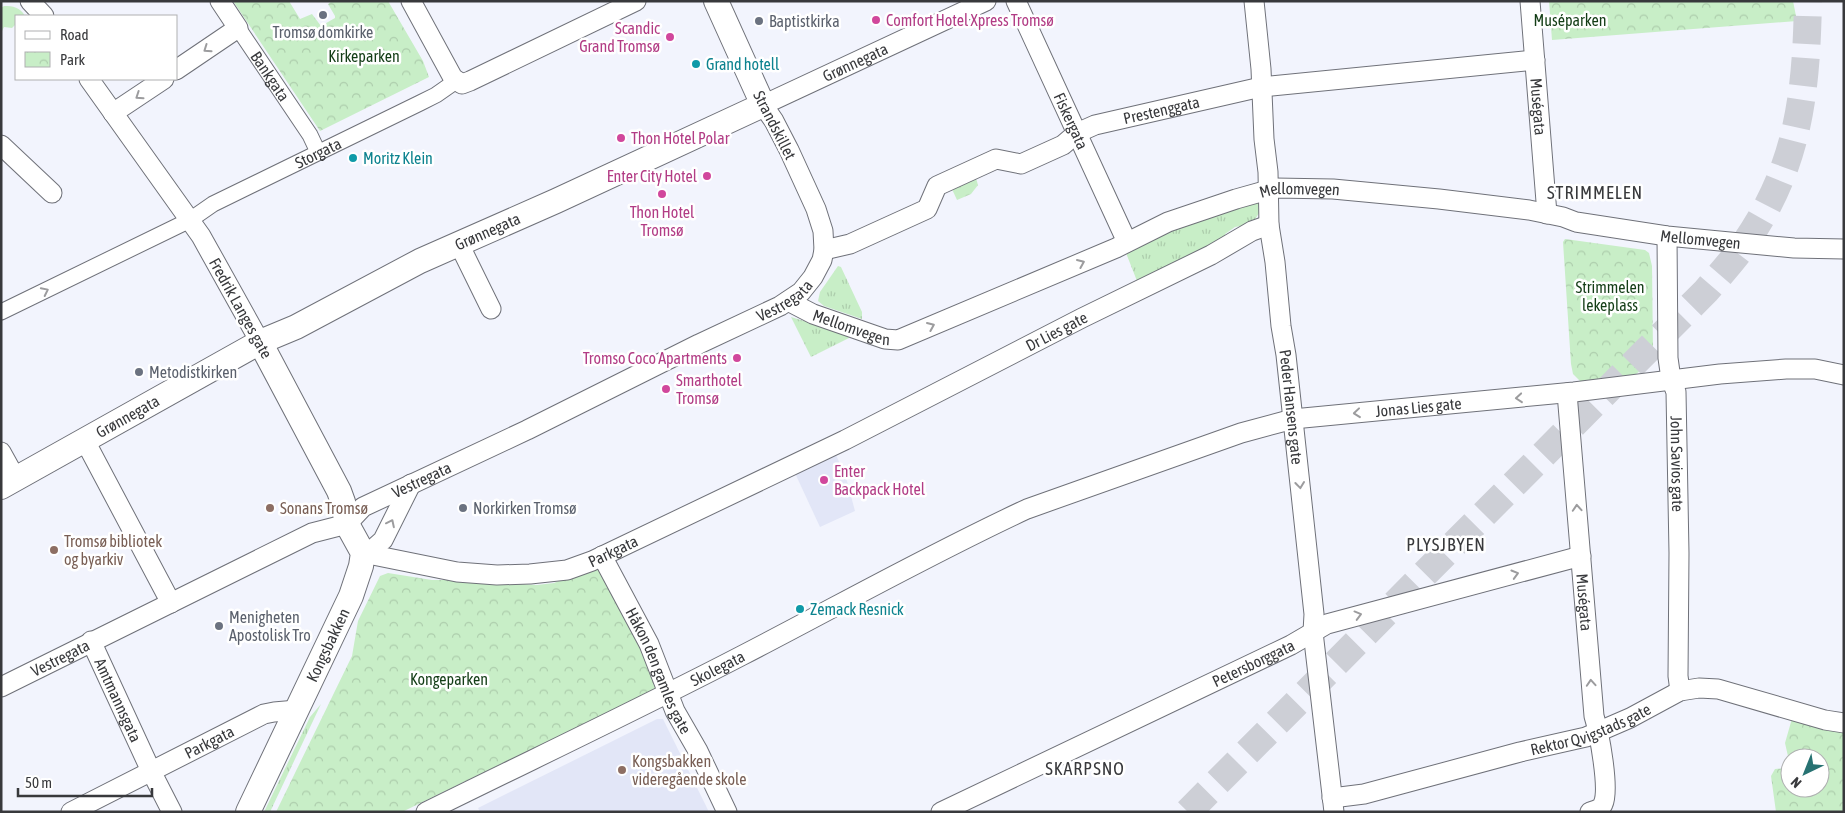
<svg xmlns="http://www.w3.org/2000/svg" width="1845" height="813" viewBox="0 0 1845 813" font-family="'Asap Condensed',sans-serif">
<defs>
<pattern id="grass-tufts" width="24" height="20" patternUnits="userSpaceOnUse" patternTransform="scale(1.25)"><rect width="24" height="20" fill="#c8eec7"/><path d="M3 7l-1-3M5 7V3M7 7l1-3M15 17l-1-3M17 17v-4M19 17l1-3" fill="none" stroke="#adcdac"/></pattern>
<pattern id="park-crowns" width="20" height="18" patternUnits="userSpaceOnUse" patternTransform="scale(1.25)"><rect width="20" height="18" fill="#c8eec7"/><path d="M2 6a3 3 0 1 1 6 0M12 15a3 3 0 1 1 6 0" fill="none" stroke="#adcdac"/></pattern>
</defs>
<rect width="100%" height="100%" fill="#f2f4fd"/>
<g fill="#e2e6f7">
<polygon points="834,450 847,481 855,511 820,527 794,471"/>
<polygon points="657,719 663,719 709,812 480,812 478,808"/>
</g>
<g fill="url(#grass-tufts)">
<polygon points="1258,202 1261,204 1261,210 1252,224 1235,227 1225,234 1225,240 1137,281 1126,253 1181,225"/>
<polygon points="838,266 841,267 862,312 862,319 824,306 818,301 820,292"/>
<polygon points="791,317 847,334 849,338 811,357"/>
<polygon points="321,704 270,812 264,812 310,717"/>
</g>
<g fill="url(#park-crowns)" fill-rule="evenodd">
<polygon points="233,1 289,1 300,19 312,14 321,26 335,18 335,16 328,4 332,1 388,1 423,61 429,77 320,131"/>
<polygon points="1549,1 1793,1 1797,21 1552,40"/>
<polygon points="975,175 978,185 971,194 957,200 951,187"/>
<path d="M1565,239L1645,250L1649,253L1652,266L1653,352C1651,359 1642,370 1636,374C1627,379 1593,381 1581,382L1573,374L1571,364L1563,242Z"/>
<polygon points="587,569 599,569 656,668 658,685 654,690 402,812 276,812 352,656 358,621 380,576 388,573 432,580 468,580 537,585 554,583"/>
<path d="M1793,715L1844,728V812H1776L1771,776L1775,769L1788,768L1790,765L1785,743ZM1790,758H1820V788H1790Z"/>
</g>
<path fill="#c8eec7" d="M4,6C13,6 20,7 25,16H16V24L12,28L4,27L1,33V8Z"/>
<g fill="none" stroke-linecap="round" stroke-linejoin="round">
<path stroke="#cdcfd6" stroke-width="28" stroke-dasharray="28 14" stroke-linecap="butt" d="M1188,812L1706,291C1717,278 1728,266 1738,253C1798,171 1806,99 1808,1"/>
<g stroke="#6f7179" stroke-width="17">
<g id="pedestrian">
<path id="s1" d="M238,28L310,135L318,152"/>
<path id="s2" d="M1,312L190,220L213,204L420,103L436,95L456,81"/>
</g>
</g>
<g stroke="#6f7179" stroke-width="21">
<g id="minor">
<polyline points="30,1 44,16"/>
<polyline points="411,1 453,78 462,84 470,81 636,1"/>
<path id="s3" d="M1016,1L1127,242"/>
<path id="s4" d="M1254,1L1261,69L1264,139L1268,172L1269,225L1275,262L1281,326L1286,355L1314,614L1313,632L1334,812"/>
<path id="s5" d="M1530,1L1547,214"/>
<polyline points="176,70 238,28 220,1"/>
<polyline points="89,79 201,236 260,342"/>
<polyline points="113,113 164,79"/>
<polyline points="1,145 52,193"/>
<path id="s6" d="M1667,236L1668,358L1671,379L1676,392L1679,553L1678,676L1680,691"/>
<polyline points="459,244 491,309"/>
<path id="s7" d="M824,250L850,244L927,209L937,186L996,159L1021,164L1063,145L1077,133L1095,125L1261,87L1535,60"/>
<path id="s8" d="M788,301L813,314L885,339L898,340L1116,248L1168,222L1236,199L1275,188L1333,189L1439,199L1529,210L1563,217L1576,222L1667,236L1794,248L1844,249"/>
<path id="s9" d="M1567,393L1594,716C1599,732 1610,789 1603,804C1601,809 1596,810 1590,812"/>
<polyline points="84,439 171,603"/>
<polyline points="1,452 16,479"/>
<path id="s10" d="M363,553L457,572L497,575L530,574L567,570L592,561L845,440L1082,318L1211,255L1252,231L1269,225"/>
<polyline points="363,553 374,548 383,540 411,484"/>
<path id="s11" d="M602,556L649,644L675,711L698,751L727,812"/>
<path id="s12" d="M91,641L151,771L172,812"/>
<path id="s13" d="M1,687L312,533L347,524L363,507L527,430L699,344L780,306L801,292L813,277L822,260L824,250L823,231L816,209L789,150L774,121L763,105L986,1"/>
<path id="s14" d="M1332,798L1364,794L1520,752L1586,737L1630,718L1680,691L1699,688L1718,689L1825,720L1844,723"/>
<path id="s15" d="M71,812L264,714L274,712L297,710"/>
<path id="s16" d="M426,812C531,760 637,710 741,656C836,607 930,554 1027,509L1241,433L1293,419L1574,392L1720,374L1786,369H1815L1844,375"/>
<path id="s17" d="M941,812L1291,645L1327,624L1581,556"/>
</g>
</g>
<g stroke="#6f7179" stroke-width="26">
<g id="tertiary">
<path id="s18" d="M1,487L260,342L296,327L420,261L556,201L763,105L716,1"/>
<path id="s19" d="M248,812L351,596L361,566L363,553L347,524L343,502L339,491L260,342"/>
</g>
</g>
<use href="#pedestrian" stroke="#fff" stroke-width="15"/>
<use href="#minor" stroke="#fff" stroke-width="19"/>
<use href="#tertiary" stroke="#fff" stroke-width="24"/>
</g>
<defs><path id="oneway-chevron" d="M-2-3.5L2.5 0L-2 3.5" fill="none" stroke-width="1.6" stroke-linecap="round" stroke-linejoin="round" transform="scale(1.25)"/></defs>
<g stroke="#9c9c9e">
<use href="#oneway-chevron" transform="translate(207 49) rotate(145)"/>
<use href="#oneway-chevron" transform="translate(139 96) rotate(146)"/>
<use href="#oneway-chevron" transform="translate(1081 263) rotate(-23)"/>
<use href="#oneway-chevron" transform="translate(45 291) rotate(-26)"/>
<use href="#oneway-chevron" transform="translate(931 326) rotate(-23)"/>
<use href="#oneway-chevron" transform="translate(1519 398) rotate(175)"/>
<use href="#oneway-chevron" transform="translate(1357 413) rotate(174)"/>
<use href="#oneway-chevron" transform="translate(1300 485) rotate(83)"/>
<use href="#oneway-chevron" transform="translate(1577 508) rotate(-94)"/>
<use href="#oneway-chevron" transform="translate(391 523) rotate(-64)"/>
<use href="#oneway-chevron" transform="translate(1515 574) rotate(-16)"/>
<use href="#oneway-chevron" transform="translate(1358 615) rotate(-15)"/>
<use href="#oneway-chevron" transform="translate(1591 683) rotate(-94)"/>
</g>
<g fill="#6b7280" stroke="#fff" stroke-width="2">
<circle cx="323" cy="15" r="5"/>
<circle cx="759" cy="21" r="5"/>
<circle cx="139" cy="372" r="5"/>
<circle cx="463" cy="508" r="5"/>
<circle cx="219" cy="626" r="5"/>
</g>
<g fill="#d1479c" stroke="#fff" stroke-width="2">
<circle cx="876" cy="20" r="5"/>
<circle cx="670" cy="37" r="5"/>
<circle cx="621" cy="138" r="5"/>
<circle cx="707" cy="176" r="5"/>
<circle cx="662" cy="194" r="5"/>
<circle cx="737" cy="358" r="5"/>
<circle cx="666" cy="389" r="5"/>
<circle cx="824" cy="480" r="5"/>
</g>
<g fill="#0f9aa8" stroke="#fff" stroke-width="2">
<circle cx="696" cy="64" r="5"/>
<circle cx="353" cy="158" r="5"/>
<circle cx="800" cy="609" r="5"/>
</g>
<g fill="#8d6e63" stroke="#fff" stroke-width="2">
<circle cx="270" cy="508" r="5"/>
<circle cx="54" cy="550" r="5"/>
<circle cx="622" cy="770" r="5"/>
</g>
<g text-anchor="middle" stroke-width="5" stroke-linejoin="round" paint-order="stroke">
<g font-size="16" fill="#b23c85" stroke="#fff" text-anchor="start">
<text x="886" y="26">Comfort Hotel Xpress Tromsø</text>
<text x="660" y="34" text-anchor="end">Scandic<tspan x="660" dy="18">Grand Tromsø</tspan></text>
<text x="631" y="144">Thon Hotel Polar</text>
<text x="697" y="182" text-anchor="end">Enter City Hotel</text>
<text x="662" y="218" text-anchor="middle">Thon Hotel<tspan x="662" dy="18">Tromsø</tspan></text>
<text x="727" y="364" text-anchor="end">Tromso Coco Apartments</text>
<text x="676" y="386">Smarthotel<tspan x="676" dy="18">Tromsø</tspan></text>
<text x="834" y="477">Enter<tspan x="834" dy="18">Backpack Hotel</tspan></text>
</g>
<g font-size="16" fill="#133d16" stroke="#fff">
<text x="1570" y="26">Muséparken</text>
<text x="364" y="62">Kirkeparken</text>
<text x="1610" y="293">Strimmelen<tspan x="1610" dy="18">lekeplass</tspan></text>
<text x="449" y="685">Kongeparken</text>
</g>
<g font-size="16" fill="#5b616d" stroke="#fff" text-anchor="start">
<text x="769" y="27">Baptistkirka</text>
<text x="323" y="38" text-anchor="middle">Tromsø domkirke</text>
<text x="149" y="378">Metodistkirken</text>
<text x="473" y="514">Norkirken Tromsø</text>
<text x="229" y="623">Menigheten<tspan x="229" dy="18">Apostolisk Tro</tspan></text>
</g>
<g font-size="16" fill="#38393c" stroke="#fff">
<text dy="6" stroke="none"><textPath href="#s13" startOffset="1204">Grønnegata</textPath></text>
<text dy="6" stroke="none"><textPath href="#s1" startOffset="58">Bankgata</textPath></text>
<text dy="6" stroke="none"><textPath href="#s5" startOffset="106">Muségata</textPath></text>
<text dy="6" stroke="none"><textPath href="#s7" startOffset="379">Prestenggata</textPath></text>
<text dy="6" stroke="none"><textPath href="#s3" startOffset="132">Fiskergata</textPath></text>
<text transform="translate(775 125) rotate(63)" y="6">Strandskillet</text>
<text dy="6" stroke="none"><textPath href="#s2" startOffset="355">Storgata</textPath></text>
<text dy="6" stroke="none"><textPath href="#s8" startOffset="549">Mellomvegen</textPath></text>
<text dy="6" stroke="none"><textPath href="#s18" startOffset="550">Grønnegata</textPath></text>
<text dy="6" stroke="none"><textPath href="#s8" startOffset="954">Mellomvegen</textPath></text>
<text dy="6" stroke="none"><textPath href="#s13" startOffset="876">Vestregata</textPath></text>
<text transform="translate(241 308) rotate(61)" y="6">Fredrik Langes gate</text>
<text dy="6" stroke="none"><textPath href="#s8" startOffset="69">Mellomvegen</textPath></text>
<text dy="6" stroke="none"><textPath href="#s10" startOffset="751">Dr Lies gate</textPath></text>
<text dy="6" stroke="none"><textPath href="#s4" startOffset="408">Peder Hansens gate</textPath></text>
<text dy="6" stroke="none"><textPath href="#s16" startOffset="1080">Jonas Lies gate</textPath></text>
<text dy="6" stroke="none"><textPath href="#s18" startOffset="145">Grønnegata</textPath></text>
<text dy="6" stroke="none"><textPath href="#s6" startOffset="229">John Savios gate</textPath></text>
<text dy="6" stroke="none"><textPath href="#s13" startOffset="471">Vestregata</textPath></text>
<text dy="6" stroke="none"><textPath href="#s10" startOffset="256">Parkgata</textPath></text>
<text dy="6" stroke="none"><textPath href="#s9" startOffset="210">Muségata</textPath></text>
<text dy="6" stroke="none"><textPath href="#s19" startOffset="185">Kongsbakken</textPath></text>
<text dy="6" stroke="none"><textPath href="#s13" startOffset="66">Vestregata</textPath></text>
<text dy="6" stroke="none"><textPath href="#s17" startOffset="346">Petersborggata</textPath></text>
<text dy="6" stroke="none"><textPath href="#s16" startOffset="325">Skolegata</textPath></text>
<text dy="6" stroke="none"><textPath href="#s11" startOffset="128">Håkon den gamles gate</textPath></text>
<text dy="6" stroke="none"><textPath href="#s12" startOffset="65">Amtmannsgata</textPath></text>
<text dy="6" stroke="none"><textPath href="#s14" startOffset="268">Rektor Qvigstads gate</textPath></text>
<text dy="6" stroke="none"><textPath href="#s15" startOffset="155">Parkgata</textPath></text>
</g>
<g font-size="16" fill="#0d838f" stroke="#fff" text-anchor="start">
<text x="706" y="70">Grand hotell</text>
<text x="363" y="164">Moritz Klein</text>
<text x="810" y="615">Zemack Resnick</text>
</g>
<g font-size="16" fill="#785e54" stroke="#fff" text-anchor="start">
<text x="280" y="514">Sonans Tromsø</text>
<text x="64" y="547">Tromsø bibliotek<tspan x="64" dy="18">og byarkiv</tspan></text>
<text x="632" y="767">Kongsbakken<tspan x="632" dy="18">videregående skole</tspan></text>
</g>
<g font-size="18" letter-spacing="1" fill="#38393c" stroke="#fff">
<text x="1595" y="199">STRIMMELEN</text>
<text x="1446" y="551">PLYSJBYEN</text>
<text x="1085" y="775">SKARPSNO</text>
</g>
</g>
<rect width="1845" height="813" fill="none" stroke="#38393c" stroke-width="5"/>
<rect x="15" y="15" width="162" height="65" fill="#ffffff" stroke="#afb0b1"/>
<rect x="25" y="31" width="25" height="8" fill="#ffffff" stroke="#afb0b1"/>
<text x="60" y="40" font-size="15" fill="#38393c">Road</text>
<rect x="25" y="52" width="25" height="15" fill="url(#park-crowns)" stroke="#afb0b1"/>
<text x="60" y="65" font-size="15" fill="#38393c">Park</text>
<g transform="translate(1805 773) rotate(223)"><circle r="24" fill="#ffffff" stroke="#afb0b1"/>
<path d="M0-4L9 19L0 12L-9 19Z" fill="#277272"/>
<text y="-8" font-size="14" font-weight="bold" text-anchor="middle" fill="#38393c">N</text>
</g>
<path d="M18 788v8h134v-8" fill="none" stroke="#38393c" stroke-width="2.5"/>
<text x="25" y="788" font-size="15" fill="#38393c" stroke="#ffffff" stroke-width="4" paint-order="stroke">50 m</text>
</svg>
